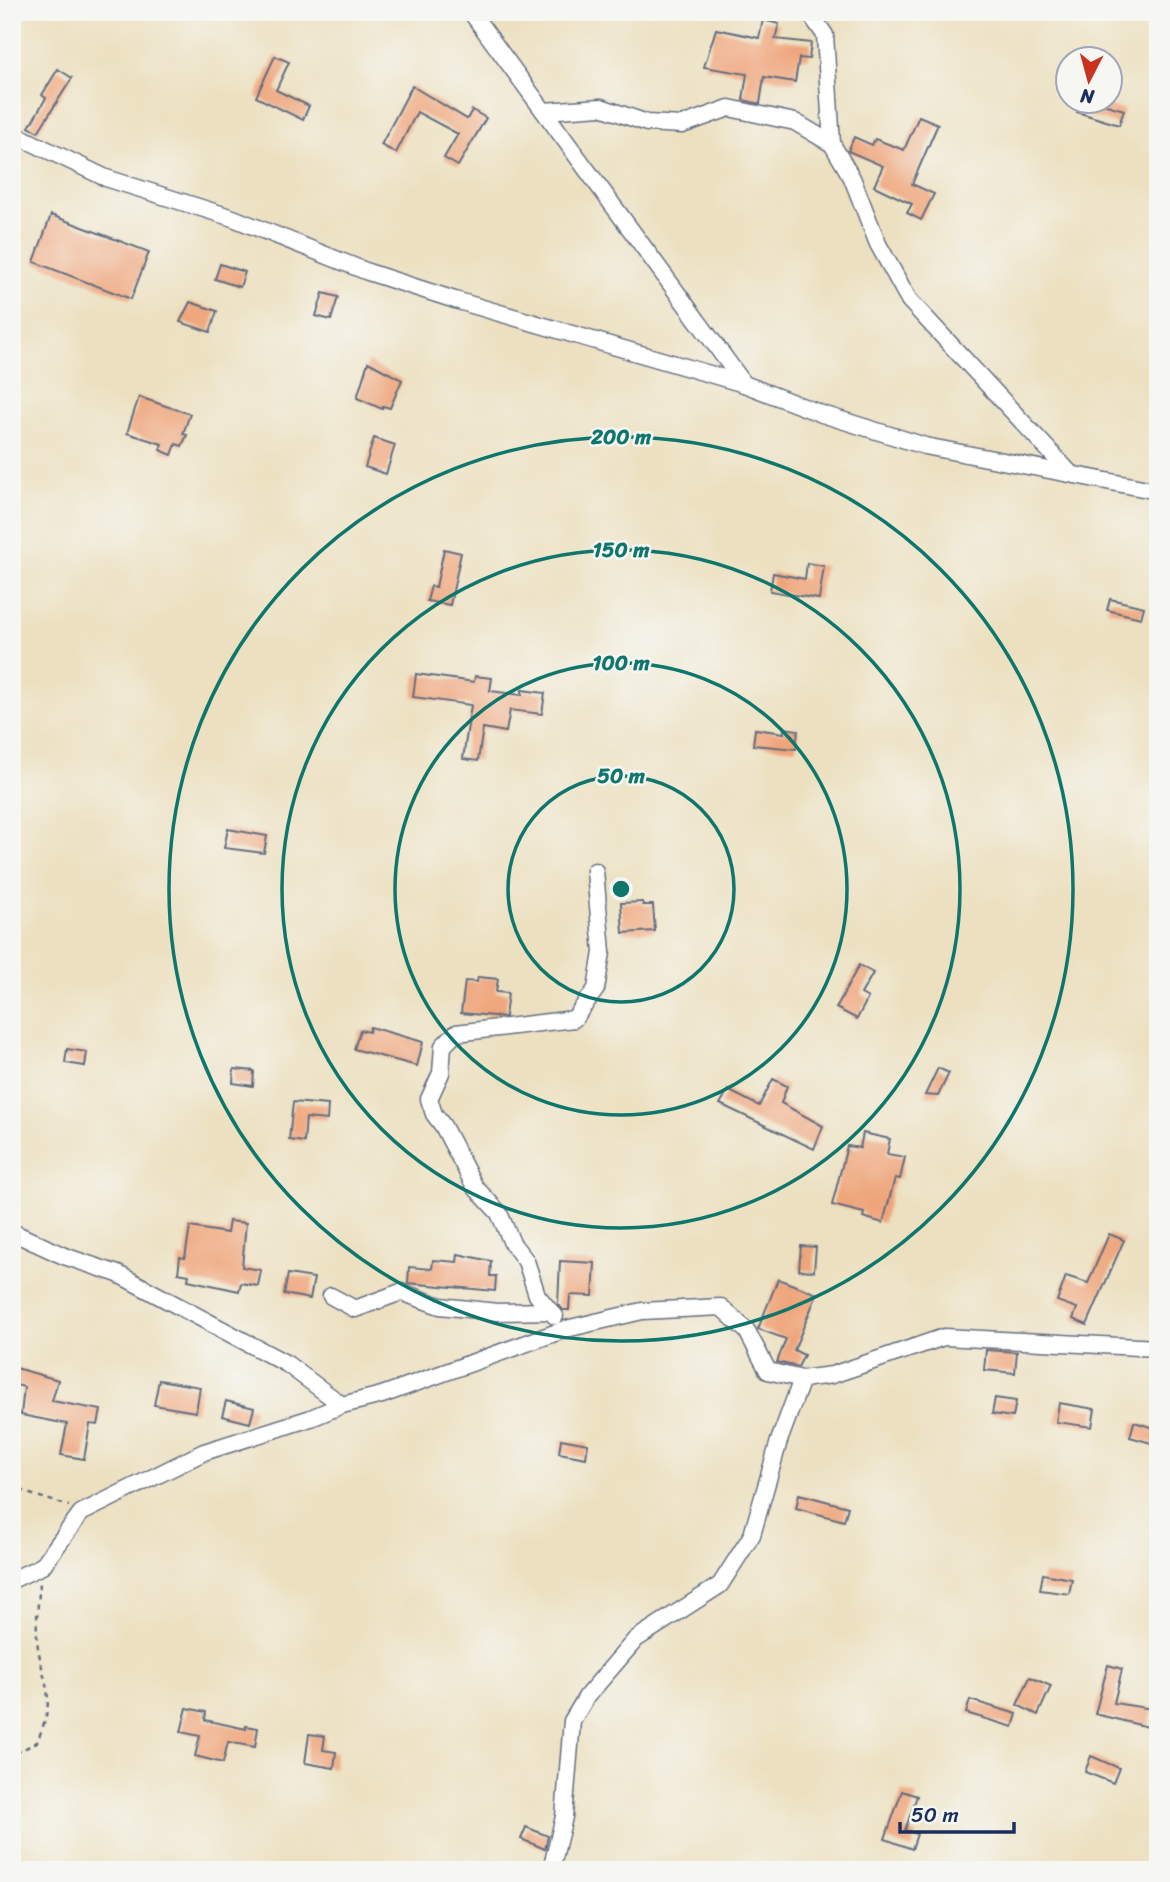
<svg xmlns="http://www.w3.org/2000/svg" width="1170" height="1882" viewBox="0 0 1170 1882" font-family="Sriracha,sans-serif">
<rect width="100%" height="100%" fill="#f6f6f2"/>
<filter id="ink" filterUnits="userSpaceOnUse"><feTurbulence type="fractalNoise" baseFrequency=".0143" numOctaves="2"/><feDisplacementMap in="SourceGraphic" scale="14" xChannelSelector="R" yChannelSelector="G"/><feConvolveMatrix kernelMatrix="1 2 1 2 8 2 1 2 1" color-interpolation-filters="sRGB"/></filter>
<filter id="wash" filterUnits="userSpaceOnUse"><feTurbulence type="fractalNoise" baseFrequency=".00686" numOctaves="4" result="noise"/><feDisplacementMap in="SourceGraphic" scale="28" xChannelSelector="R" yChannelSelector="G"/><feGaussianBlur stdDeviation="1.57" result="paint"/><feColorMatrix in="noise" values="0 0 0 0 0 0 0 0 0 0 0 0 0 0 0 0 0 1.4 0 .05"/><feComposite in="paint" operator="in"/></filter>
<g filter="url(#wash)">
<rect width="100%" height="100%" fill="#ece0c0"/>
<g id="blocks">
<g fill="#efa57a">
<polygon points="763,20 779,24 775,39 811,43 809,59 799,58 795,82 764,77 760,104 743,100 747,74 704,67 716,29 759,38"/>
<polygon points="275,56 289,62 276,90 309,106 303,120 256,97"/>
<polygon points="58,69 72,78 38,132 29,127 46,98 42,95"/>
<polygon points="412,86 467,119 472,110 486,118 458,166 444,158 458,134 417,112 396,153 381,145"/>
<polygon points="1080,102 1096,102 1124,110 1119,125 1077,112"/>
<polygon points="919,116 938,124 912,184 934,194 921,220 907,213 912,204 874,186 883,166 848,151 854,137 872,145 875,139 904,150"/>
<polygon points="51,215 149,252 131,299 34,262"/>
<polygon points="220,264 245,272 240,287 215,279"/>
<polygon points="323,293 338,297 331,320 316,316"/>
<polygon points="190,302 217,311 210,332 180,322"/>
<polygon points="368,362 402,380 390,408 383,406 382,409 357,398"/>
<polygon points="139,397 190,414 183,434 187,435 182,446 176,444 172,455 160,450 162,444 127,433"/>
<polygon points="374,438 395,445 386,474 365,467"/>
<polygon points="444,549 461,553 450,605 427,601 431,586 436,587"/>
<polygon points="807,563 824,566 819,599 770,591 773,573 805,579"/>
<polygon points="1110,599 1144,607 1141,618 1107,610"/>
<polygon points="416,674 474,682 475,676 492,678 490,691 522,695 522,690 545,693 542,714 510,710 506,732 483,728 478,761 463,759 471,705 413,697"/>
<polygon points="784,728 798,730 796,749 753,745 755,729 784,733"/>
<polygon points="228,829 267,836 264,853 224,848"/>
<polygon points="643,902 643,905 653,905 655,931 623,933 621,903"/>
<polygon points="859,965 873,973 861,994 868,998 857,1019 836,1008"/>
<polygon points="478,977 498,979 496,992 508,993 505,1017 461,1013 465,981 477,982"/>
<polygon points="370,1027 423,1042 417,1066 354,1049 360,1030 369,1032"/>
<polygon points="67,1049 87,1052 85,1066 65,1063"/>
<polygon points="938,1068 949,1073 938,1096 925,1095"/>
<polygon points="234,1069 254,1071 253,1086 233,1083"/>
<polygon points="773,1079 787,1086 781,1103 823,1126 814,1149 720,1104 728,1090 759,1106"/>
<polygon points="293,1102 328,1105 327,1120 306,1118 304,1142 289,1140"/>
<polygon points="863,1133 890,1139 887,1154 905,1157 900,1179 895,1178 883,1223 863,1217 864,1213 832,1205 847,1146 860,1148"/>
<polygon points="229,1221 246,1223 242,1267 261,1270 258,1286 241,1283 239,1291 188,1280 189,1275 178,1273 180,1257 185,1258 190,1227 227,1233"/>
<polygon points="1109,1234 1124,1240 1087,1325 1073,1319 1077,1308 1057,1301 1066,1276 1088,1283"/>
<polygon points="801,1246 816,1247 814,1271 799,1270"/>
<polygon points="458,1254 491,1261 490,1276 496,1276 495,1291 408,1283 409,1267 432,1269 433,1260 457,1262"/>
<polygon points="560,1261 595,1263 593,1296 570,1295 569,1310 563,1310 558,1304"/>
<polygon points="288,1274 314,1278 310,1299 284,1294"/>
<polygon points="778,1279 817,1294 794,1350 804,1355 798,1367 777,1362 786,1339 758,1329"/>
<polygon points="986,1350 1017,1352 1015,1373 984,1370"/>
<polygon points="16,1368 58,1380 52,1401 101,1410 98,1425 90,1424 84,1459 61,1455 67,1424 21,1415 24,1387 12,1384"/>
<polygon points="159,1380 200,1387 196,1412 154,1405"/>
<polygon points="995,1398 1016,1401 1013,1417 992,1414"/>
<polygon points="226,1401 254,1408 250,1423 222,1416"/>
<polygon points="1059,1403 1095,1409 1092,1427 1056,1422"/>
<polygon points="1134,1422 1158,1429 1158,1445 1130,1437"/>
<polygon points="561,1439 588,1444 586,1458 559,1453"/>
<polygon points="799,1494 848,1507 844,1521 796,1508"/>
<polygon points="1043,1574 1072,1579 1069,1594 1040,1590"/>
<polygon points="1108,1665 1122,1669 1114,1703 1153,1709 1148,1727 1095,1714"/>
<polygon points="1030,1677 1051,1686 1038,1715 1017,1705"/>
<polygon points="970,1700 1017,1714 1013,1727 966,1713"/>
<polygon points="187,1708 206,1712 205,1720 246,1729 246,1726 258,1728 255,1747 228,1742 223,1763 195,1756 200,1736 181,1732"/>
<polygon points="309,1734 325,1736 323,1750 336,1752 334,1768 305,1763"/>
<polygon points="1091,1756 1119,1768 1113,1783 1085,1772"/>
<polygon points="902,1791 917,1796 905,1830 917,1834 912,1849 885,1839"/>
<polygon points="526,1827 548,1836 545,1849 521,1839"/>
</g>
</g>
</g>
<g filter="url(#ink)">
<use href="#blocks" fill-opacity="0" stroke="#646d80" stroke-width="2"/>
<g fill="none" stroke-linecap="round" stroke-linejoin="round">
<g stroke="#646d80" stroke-width="19">
<g id="street">
<polyline points="471,12 744,384"/>
<polyline points="809,12 825,35 832,144"/>
<polyline points="544,111 601,107 647,123 682,125 729,108 795,122 832,144 852,178 878,244 909,300 1069,472"/>
<polyline points="12,133 106,178 233,218 368,272 455,300 744,384 822,414 925,446 1158,491"/>
<polyline points="12,1232 64,1256 118,1274 287,1364 342,1405"/>
<polyline points="331,1296 355,1309 401,1292 440,1306 497,1312 550,1311 555,1316"/>
<polyline points="550,1311 537,1295 526,1261 512,1243 499,1213 475,1187 443,1126 434,1114 429,1099 441,1073 443,1046 456,1033 574,1019 596,989 602,952 595,871"/>
<polyline points="12,1580 42,1566 81,1513 204,1452 311,1418 342,1405 382,1395 566,1329 642,1311 721,1307 747,1331 768,1371 802,1379 832,1375 944,1337 1158,1348"/>
<polyline points="551,1870 564,1817 572,1721 587,1696 636,1639 720,1585 752,1535 779,1441 802,1379"/>
</g>
</g>
<g stroke="#646d80" stroke-width="2.5" stroke-dasharray="5 5" stroke-linecap="butt">
<polyline points="12,1484 27,1493 69,1506"/>
<path d="M16,1753L37,1742C56,1696 46,1693 38,1648C35,1627 38,1604 40,1583"/>
</g>
<use href="#street" stroke="#fff" stroke-width="16"/>
</g>
</g>
<g fill="none" stroke="#0f766e" stroke-width="3.5">
<circle cx="621" cy="889" r="113"/>
<circle cx="621" cy="889" r="226"/>
<circle cx="621" cy="889" r="339"/>
<circle cx="621" cy="889" r="452"/>
</g>
<circle cx="621" cy="889" r="10" fill="#0f766e" stroke="#f6f6f2" stroke-width="3.5"/>
<g font-size="21" text-anchor="middle" font-weight="bold" fill="#0f766e" stroke="#f6f6f2" stroke-width="5" stroke-linejoin="round" paint-order="stroke">
<text x="621" y="444">200 m</text>
<text x="621" y="557">150 m</text>
<text x="621" y="670">100 m</text>
<text x="621" y="783">50 m</text>
</g>
<rect width="1170" height="1882" fill="none" stroke="#f6f6f2" stroke-width="42"/>
<g transform="translate(1089 80) rotate(186)"><circle r="33" fill="#f6f6f2" stroke="#9ea6b7" stroke-width="2"/>
<path d="M0-5L12 26L0 18L-12 26Z" fill="#c8321e"/>
<text y="-10" font-size="19" font-weight="bold" text-anchor="middle" fill="#1b2f5e">N</text>
</g>
<path d="M900 1822v10h114v-10" fill="none" stroke="#1b2f5e" stroke-width="3.5"/>
<text x="911" y="1822" font-size="21" fill="#1b2f5e" stroke="#f6f6f2" stroke-width="5" paint-order="stroke">50 m</text>
</svg>
